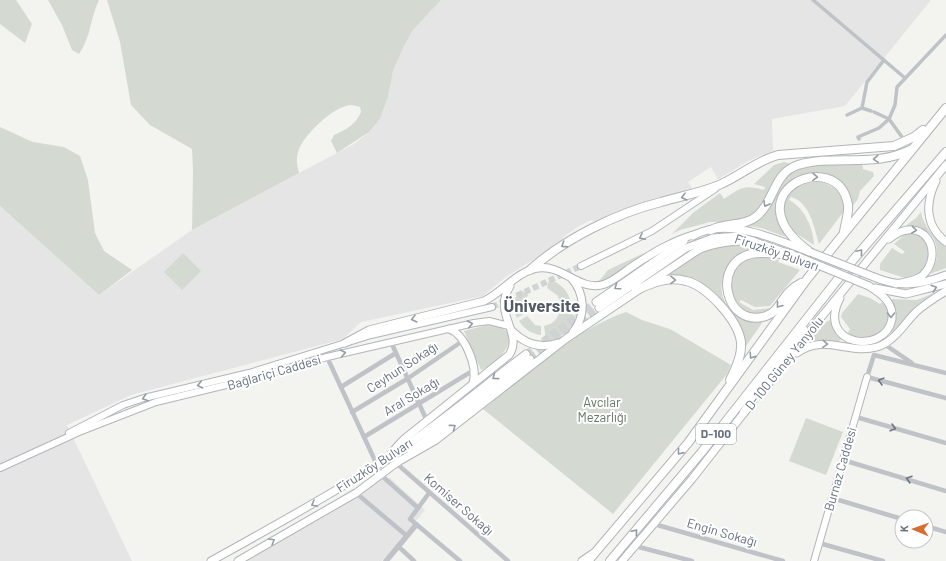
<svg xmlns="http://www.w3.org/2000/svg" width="946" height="561" viewBox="0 0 946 561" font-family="Barlow,sans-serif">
<rect width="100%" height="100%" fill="#f3f4f0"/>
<g fill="#e4e5e4">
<polygon points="441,0 931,0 845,106 772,119 773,151 750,160 718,179 711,167 688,182 693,190 655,198 601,220 595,222 591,220 579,226 563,237 560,243 507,276 483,296 361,322 343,339 131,395 67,425 132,561 0,561 0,206 99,295 192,230 354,144 369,132 380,119 388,97 393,71 404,46 413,30"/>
<polygon points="381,478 390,478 425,510 382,561 243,561"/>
</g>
<g fill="#d4dad2">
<polygon points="0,0 16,0 32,24 25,43 0,24"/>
<path d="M48,0H99C90,19 91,37 79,54L72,50L62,25Z"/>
<path d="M107,0H441L413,30L404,46L393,71L388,97L380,119L369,132L337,153L331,141L334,135C346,130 356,124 361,112L360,107C357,106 353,105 350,105C333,107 303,135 298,152C296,159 297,166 299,173L192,230L193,171L192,149L150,125L131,105L120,42Z"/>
<polygon points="0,127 33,142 64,147 80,156 88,180 95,233 104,251 132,270 99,295 0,206"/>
<path d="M784,162L791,164L776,177L759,211L751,218L737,222H710L680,230L672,234L694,212L720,193L724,199C740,188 744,184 764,190L765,187L754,184L774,165Z"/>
<path d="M862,164L863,169L873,172L874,176L860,191L858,199L852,207C851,200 849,190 844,184C840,181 835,179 830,177C804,166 774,184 777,214C778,223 782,229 786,237L761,228L748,226C775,212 769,190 789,173C803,162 844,165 862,164Z"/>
<path d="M808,180C830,182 841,188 845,210L819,244C814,228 810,202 791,197L789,200C804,207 814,229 814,245L797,234L795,235C783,222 779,200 795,188C798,185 804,183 808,180Z"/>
<path d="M921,212C923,226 935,238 946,247V268L930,274C946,250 934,223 904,227L916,218Z"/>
<polygon points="911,232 920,234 931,247 926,268 919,273 905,278 880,270 880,264 892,248 902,254 905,252 894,244 904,235 903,233"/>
<path d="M738,245L756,250C726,254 708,291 734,313C742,319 751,319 761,320L762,323L746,346C743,333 737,324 729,313C711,287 697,274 664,275C689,259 706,246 738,245Z"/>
<polygon points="183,253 201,271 182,290 164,272"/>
<path d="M644,253C634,261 612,281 599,281L608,270Z"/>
<path d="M763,257L779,260L778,262L800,270L770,306L755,307L741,300L739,302L753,310L772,308C739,333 712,275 745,260C750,258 757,258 763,257Z"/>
<path d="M549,280C561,282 571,294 571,306H561L558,296L547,288Z"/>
<path d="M521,290L528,295L524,303L525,313L517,318C512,309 513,297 521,290Z"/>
<polygon points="936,292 914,308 892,332 891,331 896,315 891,299 917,300"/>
<path d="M858,294L870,298L880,304L882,302C886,306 888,310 888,316C889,338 863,340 847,334L850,329L841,317L842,313Z"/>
<path d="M569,309L571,314L576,316C573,330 560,339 546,341L544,326C553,324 558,319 560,310Z"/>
<path d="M626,312L642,320L670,329L731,365L727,374L613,514L483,409C527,374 572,331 626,312Z"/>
<path d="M527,316L535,325L541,326V335C532,334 524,329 519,321Z"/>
<polygon points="830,320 836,334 841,339 838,342 813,340 812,337 824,323"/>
<path d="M487,325C528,327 504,361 481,370L464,331Z"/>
<polygon points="806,418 843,432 826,475 789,461"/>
</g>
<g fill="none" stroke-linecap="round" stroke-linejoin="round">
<polyline stroke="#d0d3d4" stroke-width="6" stroke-dasharray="6 3" stroke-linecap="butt" points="492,307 581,266"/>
<g stroke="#d0d3d4" stroke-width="7" stroke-dasharray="7 3.5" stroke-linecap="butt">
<polyline points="526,354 596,302"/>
<polyline points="530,359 599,308"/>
</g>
<g stroke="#b2b5ba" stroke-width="8">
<g id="secondary">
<polyline points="581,266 652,231 715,189"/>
<polyline points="69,433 123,405 144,398 249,373 371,335 492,307"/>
<polyline points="0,468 79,432 156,402 251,379 327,357 474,323 489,321 509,326"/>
<polyline points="814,561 867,377"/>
</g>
</g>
<g stroke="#b1b4b8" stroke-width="9">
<g id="primary">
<path d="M936,181C925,203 925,226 946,242"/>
<path d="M693,236C727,216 777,240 810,252"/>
<path d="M889,239C924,211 946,254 922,276C914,281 905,282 896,284"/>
<path d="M874,277C900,288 920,285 946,275"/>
<path d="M572,279C585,294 586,316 573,332"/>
<polyline points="875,288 906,294 946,284"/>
<path d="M840,298C815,346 885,356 892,319C894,302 881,294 869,286"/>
<polyline points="596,302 684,241"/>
<polyline points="599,308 686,248 713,238 738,236 799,257"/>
<path d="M449,329C465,334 478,367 473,383"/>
<path d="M512,331C525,344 541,349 558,343"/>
<path d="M345,343L369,330L484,301C503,292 517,271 538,268C563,264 580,293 605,284C615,280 624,272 633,266C654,252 672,241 696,234"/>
<path d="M797,353C824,333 848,355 877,347C894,342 904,324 916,312C925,304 936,297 946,291"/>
<polyline points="761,393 818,321 946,165"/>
<polyline points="411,451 530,359"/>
<path d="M392,452L403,440L509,355C524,333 492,314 510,286"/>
<path d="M396,463L436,440L567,338L698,250C716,242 733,241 753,241"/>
<path d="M211,561C269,529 327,497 382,462C433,429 478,390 526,354"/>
<polyline points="238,561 356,493 399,461"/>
<polyline points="582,561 592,554"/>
<polyline points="622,561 692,479 747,409"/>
</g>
</g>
<g stroke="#b2b5b8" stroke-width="10">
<g id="trunk">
<path d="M711,230C726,222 744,227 757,216C775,201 773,173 798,165C834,154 874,168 910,150"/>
<path d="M810,252C728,193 838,144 848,205C849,214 845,224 844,232"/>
<path d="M791,254C778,255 764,251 751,254C711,263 725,329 766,316C778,312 781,300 789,292C793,288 797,285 801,283"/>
<path d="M530,270C564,239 617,213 661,202C681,196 700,193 719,185C740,176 756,161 778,155L894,146L914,137L923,130"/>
<path d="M636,290C652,283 668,276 686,281C707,286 738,320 741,342C742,355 736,368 730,380"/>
<polyline points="744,412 803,329"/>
<polyline points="588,561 688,443 807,279 946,108"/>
<polyline points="610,561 701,453 853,260 946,152"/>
</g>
</g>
<g stroke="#bfc2c6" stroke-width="3.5">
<polyline points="813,0 905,78"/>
<polyline points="862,108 871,111"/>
<polyline points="874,112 889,119 902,137"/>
<polyline points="847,115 862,108 867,82 884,60"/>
<polyline points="859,139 858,137 879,128 889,119 895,105 897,87 946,35"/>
</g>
<g stroke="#bfc2c6" stroke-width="4.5">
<polyline points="391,342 427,421"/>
<polyline points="884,344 912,363"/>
<polyline points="327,357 377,465"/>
<polyline points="946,373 874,355 867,377 946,398"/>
<polyline points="341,387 396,353"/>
<polyline points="352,412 407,379 464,340"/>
<polyline points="856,417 946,443"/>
<polyline points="364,437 469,373"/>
<polyline points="843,460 946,491"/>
<polyline points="396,463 508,561"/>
<polyline points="381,475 418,508"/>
<polyline points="356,493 407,536"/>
<polyline points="429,493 410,519 460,561"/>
<polyline points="832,498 902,519"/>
<polyline points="654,524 783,561"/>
<polyline points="926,526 946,532"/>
<polyline points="819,543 883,561"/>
<polyline points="398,546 414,561"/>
<polyline points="635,546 692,561"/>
</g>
<polyline stroke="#bfc2c6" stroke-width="5.5" points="386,561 416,525"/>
<use href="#secondary" stroke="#fff" stroke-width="6"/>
<use href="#primary" stroke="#fff" stroke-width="7"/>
<use href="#trunk" stroke="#fff" stroke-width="8"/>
<g stroke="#b1b4b8" stroke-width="9" stroke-linecap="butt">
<g id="primary-bridge">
<polyline points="810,252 874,277"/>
<polyline points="799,257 869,286"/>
</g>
</g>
<use href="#primary-bridge" stroke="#fff" stroke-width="7"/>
</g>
<defs><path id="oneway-chevron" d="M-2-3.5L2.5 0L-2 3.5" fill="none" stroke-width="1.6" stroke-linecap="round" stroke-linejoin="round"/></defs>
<g stroke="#939ba5">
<use href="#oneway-chevron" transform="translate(876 159) rotate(177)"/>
<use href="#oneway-chevron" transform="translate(815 177) rotate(3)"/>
<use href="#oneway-chevron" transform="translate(684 197) rotate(166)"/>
<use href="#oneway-chevron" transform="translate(766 204) rotate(119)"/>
<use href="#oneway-chevron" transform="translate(914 230) rotate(6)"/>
<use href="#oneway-chevron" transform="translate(642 237) rotate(152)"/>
<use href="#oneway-chevron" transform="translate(564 245) rotate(147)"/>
<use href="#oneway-chevron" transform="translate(860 252) rotate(-50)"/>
<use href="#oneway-chevron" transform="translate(673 280) rotate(1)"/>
<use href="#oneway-chevron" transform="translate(617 287) rotate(145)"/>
<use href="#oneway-chevron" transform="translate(934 288) rotate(-17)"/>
<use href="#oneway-chevron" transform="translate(779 305) rotate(128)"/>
<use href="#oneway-chevron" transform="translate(891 315) rotate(90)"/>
<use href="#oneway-chevron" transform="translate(414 319) rotate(166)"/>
<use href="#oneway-chevron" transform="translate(470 324) rotate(-13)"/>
<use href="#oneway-chevron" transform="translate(825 344) rotate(3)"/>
<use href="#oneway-chevron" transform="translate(343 353) rotate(-12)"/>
<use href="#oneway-chevron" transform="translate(752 356) rotate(125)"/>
<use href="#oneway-chevron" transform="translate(495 377) rotate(143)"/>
<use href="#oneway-chevron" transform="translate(200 385) rotate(168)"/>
<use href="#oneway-chevron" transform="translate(145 398) rotate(163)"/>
<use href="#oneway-chevron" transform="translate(453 427) rotate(-37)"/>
<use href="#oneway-chevron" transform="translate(680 452) rotate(129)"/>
<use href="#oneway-chevron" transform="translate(314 504) rotate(150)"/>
<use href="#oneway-chevron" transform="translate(635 532) rotate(-49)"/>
<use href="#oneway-chevron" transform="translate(272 541) rotate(-30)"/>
</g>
<g stroke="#6a7483">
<use href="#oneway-chevron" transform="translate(881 381) rotate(-165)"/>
<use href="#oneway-chevron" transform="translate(893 428) rotate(16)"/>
<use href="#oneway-chevron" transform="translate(909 479) rotate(-163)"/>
</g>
<g text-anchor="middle" stroke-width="4" stroke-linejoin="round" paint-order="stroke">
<rect fill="#fff" stroke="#939ba5" stroke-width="1" x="696" y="424" width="40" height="20" rx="3"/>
<g font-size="12" font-weight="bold" fill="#65707f">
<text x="716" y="438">D-100</text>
</g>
<g font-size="13" fill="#65707f" stroke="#fff">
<text transform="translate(777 252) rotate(19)" y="5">Firuzköy Bulvarı</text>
<text transform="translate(784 363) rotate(-51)" y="5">D-100 Güney Yanyolu</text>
<text transform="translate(402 367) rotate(-33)" y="5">Ceyhun Sokağı</text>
<text transform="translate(274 372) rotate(-16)" y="5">Bağlariçi Caddesi</text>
<text transform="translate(411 396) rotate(-31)" y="5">Aral Sokağı</text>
<text transform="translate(374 465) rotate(-33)" y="5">Firuzköy Bulvarı</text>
<text transform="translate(840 469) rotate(-74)" y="5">Burnaz Caddesi</text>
<text transform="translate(459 504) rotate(41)" y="5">Komiser Sokağı</text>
<text transform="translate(722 532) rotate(16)" y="5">Engin Sokağı</text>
</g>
<g font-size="13" fill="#647763" stroke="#fff">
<text x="602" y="407">Avcılar<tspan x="602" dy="15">Mezarlığı</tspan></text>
</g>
<g font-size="17" font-weight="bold" fill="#525a65" stroke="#fff">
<text x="542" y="312">Üniversite</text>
</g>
</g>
<g transform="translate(914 529) rotate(272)"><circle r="19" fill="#ffffff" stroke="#c1c6cc"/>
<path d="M0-3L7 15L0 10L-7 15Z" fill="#d56d2f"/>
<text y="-6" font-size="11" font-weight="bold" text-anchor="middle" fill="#65707f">K</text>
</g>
</svg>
